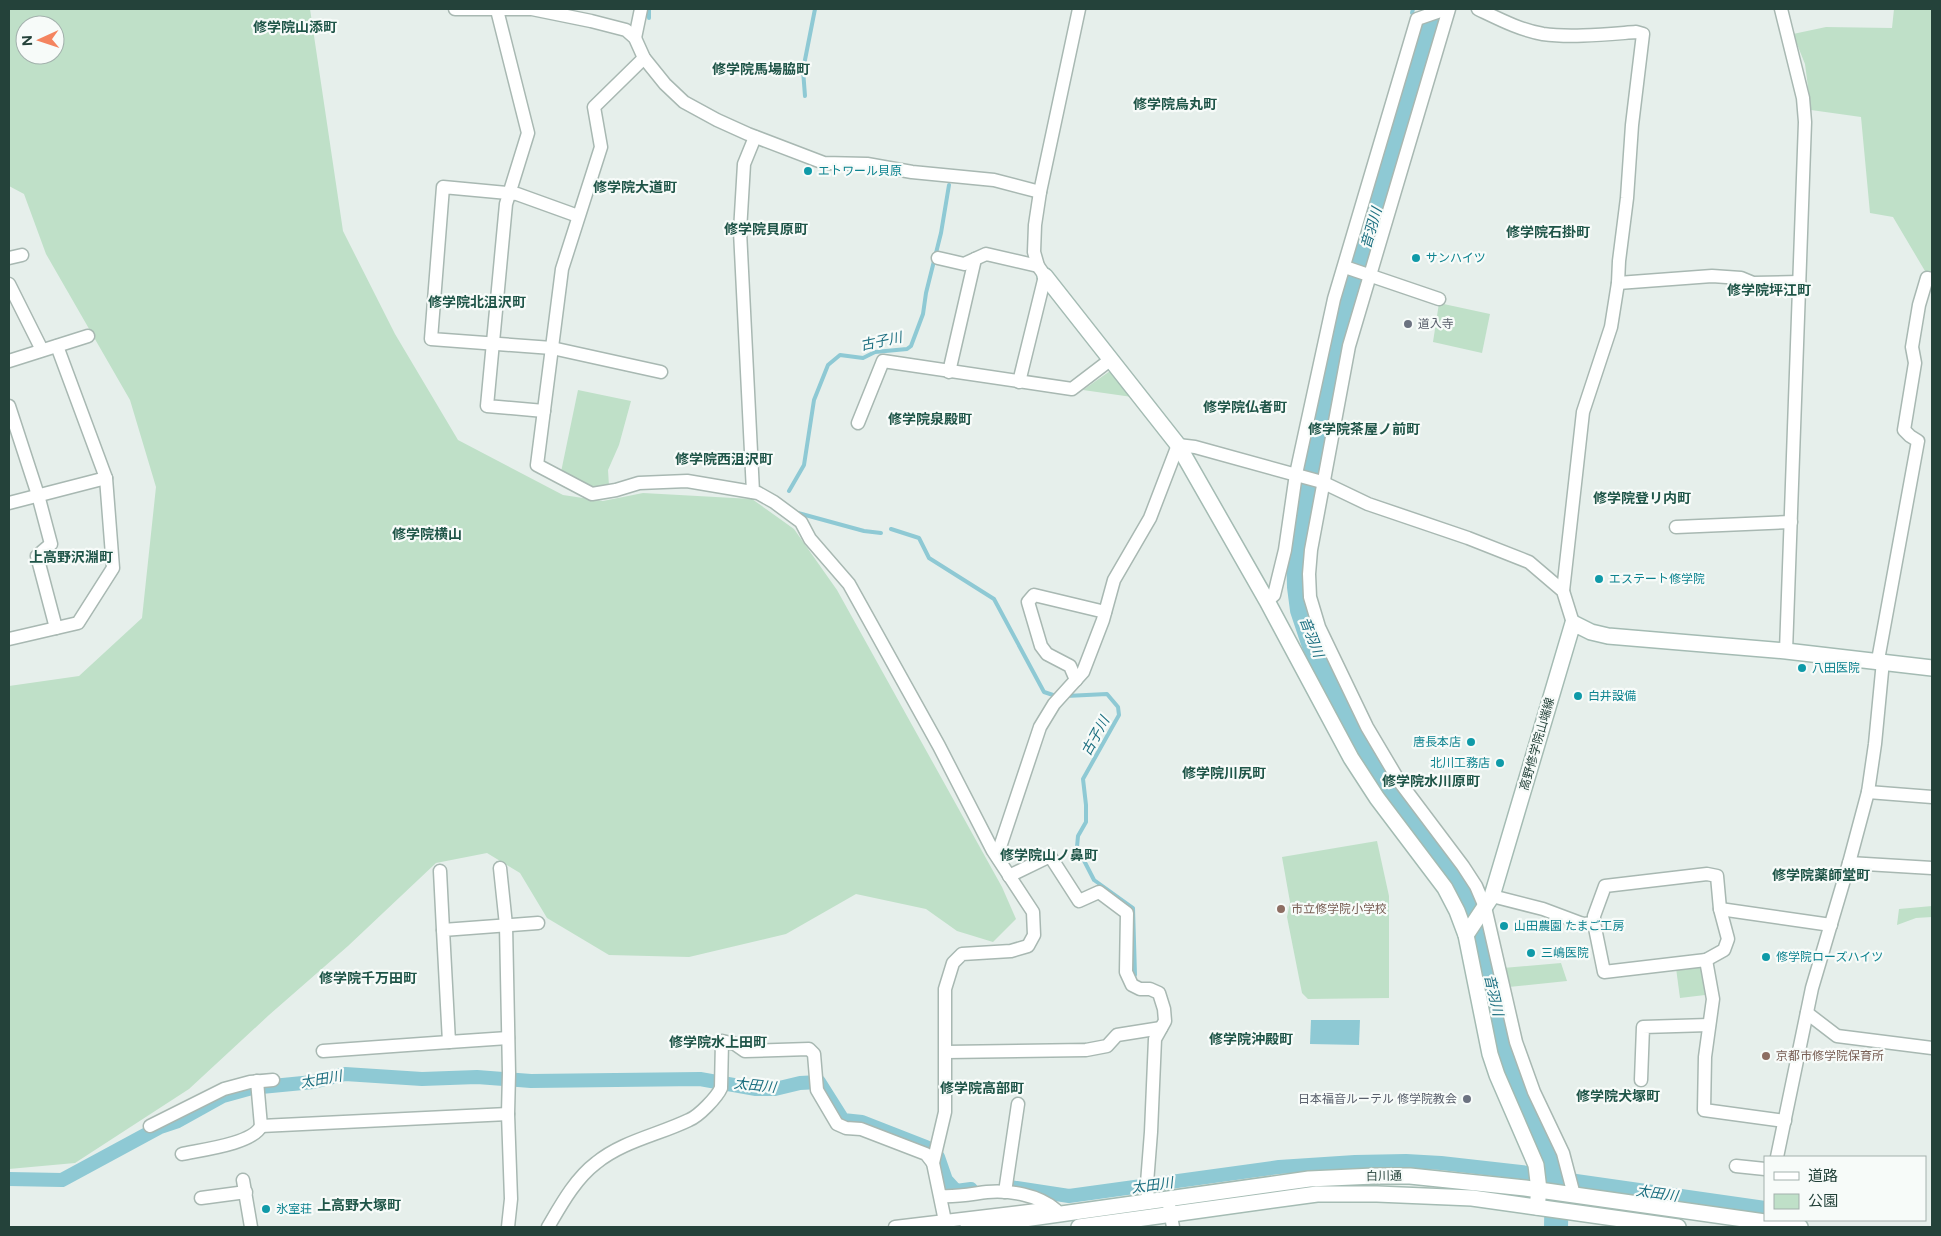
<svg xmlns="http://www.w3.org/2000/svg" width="1941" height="1236" viewBox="0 0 1941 1236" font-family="Figtree,'Noto Sans JP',sans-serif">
<rect width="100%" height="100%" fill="#e6efeb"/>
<g fill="#bfe0c8" fill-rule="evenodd">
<path d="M9,9H310L343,231L395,334L458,440L563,495L603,501L643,493L752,499L794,529L837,590L1002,887L1016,919L993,942L957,931L926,909L856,894L786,934L689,957L609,955L547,918L520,873L487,853L436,863L348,946L269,1015L189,1089L75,1163L9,1169V686L79,676L142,618L156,487L130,400L46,254L24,194L9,186ZM25,25H55V55H25Z"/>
<polygon points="1894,9 1932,9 1932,271 1925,271 1893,217 1870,213 1861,117 1811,110 1805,64 1793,34 1826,27 1892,28"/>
<polygon points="1439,303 1490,314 1482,353 1433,342"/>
<polygon points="1110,371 1132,397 1083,390"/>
<polygon points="578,390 631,401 619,445 608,470 609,486 592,487 561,472"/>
<polygon points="1377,841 1389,896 1389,998 1308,999 1302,993 1287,917 1290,902 1282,857"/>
<polygon points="1932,906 1932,917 1916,918 1897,925 1899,909"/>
<polygon points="1561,963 1567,981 1509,987 1503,968"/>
<polygon points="1701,966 1705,995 1680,998 1676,968"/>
</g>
<polygon fill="#8ec9d4" points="1311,1020 1360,1020 1359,1045 1310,1044"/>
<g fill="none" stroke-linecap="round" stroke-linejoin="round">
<g stroke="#8ec9d4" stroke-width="4">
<polyline points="1412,13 1413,9"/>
<polyline points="649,18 649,9"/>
<polyline points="805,96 803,70 815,9"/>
<polyline points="789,491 804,465 814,400 828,365 840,355 863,358 875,352 907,349 911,346 923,314 926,293 941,233 949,185"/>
<polyline points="798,513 864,531 881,533"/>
<polyline points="891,529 919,538 929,558 994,599 1044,692 1056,696"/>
<polyline points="1066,696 1107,694 1118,707 1119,715 1083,779 1086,805 1086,822 1078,836 1077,847 1094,880 1133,908 1135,975"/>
</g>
<g stroke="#8ec9d4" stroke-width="14">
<polyline points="1548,1177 1765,1208"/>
<polyline points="9,1179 62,1180 160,1127 178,1121 223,1096 252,1088 313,1082 345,1074 422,1079 477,1077 531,1081 700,1079 756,1089 775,1089 800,1083 819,1082 843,1120 862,1122 926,1147 938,1157 946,1180 956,1191 971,1189"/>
<polyline points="1010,1187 1069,1196 1279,1167 1355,1162 1406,1161 1441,1163 1529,1173"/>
</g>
<polyline stroke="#8ec9d4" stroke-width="24" points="1436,9 1370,239 1349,301 1331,366 1298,550 1299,587 1302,610 1313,643 1350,724 1376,766 1406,810 1446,861 1467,896 1477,927 1501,1033 1510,1063 1523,1098 1548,1151 1557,1179 1556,1227"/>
<g stroke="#a8b8b2" stroke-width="15">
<g id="street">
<polyline points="455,9 532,9 591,21 626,30 635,38 644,58 665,84 684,102 717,120 748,134 824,163 867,164 912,172 994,180 1040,192"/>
<polyline points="1449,9 1349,346 1311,550 1309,574 1310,597 1319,627 1367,727 1399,781 1463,866 1476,886 1485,907 1516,1042 1534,1092 1563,1153 1574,1195"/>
<path d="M1478,9C1499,19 1520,30 1543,34C1571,38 1609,34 1636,32L1643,34L1632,125L1627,198L1619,261L1618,283L1611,327L1583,412L1563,591"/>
<polyline points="1781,9 1803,98 1805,122 1786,651"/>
<polyline points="497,10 528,133 506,204 487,406 544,411"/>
<polyline points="635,38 641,9"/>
<polyline points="644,58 594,107 601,147 562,269 537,465 592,494 616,490 639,483 687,481 758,493 774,502 801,522 810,539 849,584 939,746 993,851 1033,912 1034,935 1028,946 1011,951 962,954 953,963 945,989 945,1112 933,1163 945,1221"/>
<polyline points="578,216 517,194 443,187 431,339 552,348 661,372"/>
<polyline points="9,258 22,255"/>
<polyline points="938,258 964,264 986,254 1038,266"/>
<polyline points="1345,267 1439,299"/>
<polyline points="1618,283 1712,276 1741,278 1753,283 1799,282"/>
<polyline points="9,284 42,350"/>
<polyline points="9,361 88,336"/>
<polyline points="949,372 975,259"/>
<polyline points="1019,382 1045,276 1038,266 1034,252 1035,225 1040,192 1079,9"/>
<polyline points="9,406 38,495 51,544 37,556 56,628"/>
<polyline points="858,423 883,361 1072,389 1110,360"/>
<polyline points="753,492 740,231 744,164 755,137"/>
<polyline points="9,503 106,478"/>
<polyline points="1676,527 1791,522"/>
<polyline points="1267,601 1274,595 1285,550 1296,474 1334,299 1417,19 1446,9"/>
<polyline points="9,639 78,623 113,568 106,478 57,346"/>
<polyline points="1878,660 1918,441 1910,436 1904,430 1915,363 1912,347 1919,305 1927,278 1932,279"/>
<polyline points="1076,680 1070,666 1047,654 1041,646 1028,602 1034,595 1105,612"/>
<polyline points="1868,792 1932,797"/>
<polyline points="997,856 1040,727 1054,704 1083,672 1103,620 1114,580 1150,518 1178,445 1195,447 1322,482 1368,504 1468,538 1529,562 1563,591 1573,623"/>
<polyline points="1849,863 1932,868"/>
<polyline points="500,868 506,925 509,1073 508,1114 511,1199 508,1227"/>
<polyline points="440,871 443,930"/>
<polygon points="1707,874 1717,876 1720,909 1728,939 1724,950 1706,960 1604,972 1594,923 1594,916 1605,886"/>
<polyline points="1009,876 1050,856 1079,901 1099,892 1127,913 1126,972 1132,985 1140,989 1150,989 1159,993 1164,1009 1165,1021 1155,1039 1151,1132 1147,1183 1148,1203"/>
<polyline points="1492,896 1543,909 1583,924 1594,923"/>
<polyline points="1720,909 1831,925"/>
<polyline points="1706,960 1713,999 1705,1057 1704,1110 1785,1121"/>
<polyline points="1807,1013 1837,1036 1932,1048"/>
<polyline points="508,1038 449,1042 443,930 538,923"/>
<polyline points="323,1051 449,1042"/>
<polyline points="946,1052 1086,1050 1107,1046 1117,1035 1161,1028"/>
<polyline points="1641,1080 1643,1027 1709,1025"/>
<polyline points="257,1081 261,1126 508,1114"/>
<polyline points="150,1126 224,1089 250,1082 273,1080"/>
<path d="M182,1154C200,1150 253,1144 261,1126"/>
<polyline points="1777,1157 1812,988 1849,863 1868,792 1875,744 1883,661"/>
<polyline points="1736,1166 1765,1169"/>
<polyline points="243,1180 251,1227"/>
<polyline points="1005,1192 1018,1104"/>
<path d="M941,1196C957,1197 971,1194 987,1192C1010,1190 1039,1195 1056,1210"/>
<polyline points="201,1198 246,1192"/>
<polyline points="1169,1205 1173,1227"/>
<path d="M548,1227C561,1205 575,1179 596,1163C623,1141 658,1135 689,1120C699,1116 717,1097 721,1088L722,1041L735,1044L745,1051L809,1049L814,1054L817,1090L837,1124L846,1128L861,1129L926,1154L933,1163"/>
<polyline points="895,1227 1053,1208"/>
</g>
</g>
<g stroke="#a4bbb3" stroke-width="18">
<g id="secondary">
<polyline points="1045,276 1178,445 1267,601 1351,758 1377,798 1445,888 1457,911 1466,935 1490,1054 1497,1075 1536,1165 1539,1190 1537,1207"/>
<polyline points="1466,935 1492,896 1573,623 1591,632 1608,636 1786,651 1932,668"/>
<polyline points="968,1227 1309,1179 1374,1176 1410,1176 1525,1188 1800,1227"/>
<polyline points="1079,1227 1317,1194 1377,1194 1472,1198 1678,1227"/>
</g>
</g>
<use href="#street" stroke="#fff" stroke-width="12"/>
<use href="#secondary" stroke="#fff" stroke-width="15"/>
</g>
<g fill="#0f9aa8" stroke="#f7fbf9" stroke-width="2">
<circle cx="808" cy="171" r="5"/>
<circle cx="1416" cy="258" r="5"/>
<circle cx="1599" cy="579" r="5"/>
<circle cx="1802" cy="668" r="5"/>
<circle cx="1578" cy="696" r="5"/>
<circle cx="1471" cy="742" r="5"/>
<circle cx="1500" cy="763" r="5"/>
<circle cx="1504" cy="926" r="5"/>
<circle cx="1531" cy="953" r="5"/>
<circle cx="1766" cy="957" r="5"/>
<circle cx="266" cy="1209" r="5"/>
</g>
<g fill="#6b7280" stroke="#f7fbf9" stroke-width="2">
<circle cx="1408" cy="324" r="5"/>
<circle cx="1467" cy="1099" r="5"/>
</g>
<g fill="#8d6e63" stroke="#f7fbf9" stroke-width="2">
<circle cx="1281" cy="909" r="5"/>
<circle cx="1766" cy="1056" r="5"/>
</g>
<g text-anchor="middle" stroke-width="4.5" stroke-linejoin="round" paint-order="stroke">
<g font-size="12" fill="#0d838f" stroke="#f7fbf9" text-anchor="start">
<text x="818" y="175">エトワール貝原</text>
<text x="1426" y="262">サンハイツ</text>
<text x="1609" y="583">エステート修学院</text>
<text x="1812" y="672">八田医院</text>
<text x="1588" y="700">白井設備</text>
<text x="1461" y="746" text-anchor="end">唐長本店</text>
<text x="1490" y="767" text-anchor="end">北川工務店</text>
<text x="1514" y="930">山田農園 たまご工房</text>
<text x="1541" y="957">三嶋医院</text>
<text x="1776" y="961">修学院ローズハイツ</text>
<text x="276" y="1213">氷室荘</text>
</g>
<g font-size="12" fill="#5b616d" stroke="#f7fbf9" text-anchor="start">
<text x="1418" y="328">道入寺</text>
<text x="1457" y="1103" text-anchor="end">日本福音ルーテル 修学院教会</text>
</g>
<g font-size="12" fill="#24423a" stroke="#f7fbf9">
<text transform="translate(1537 744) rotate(-74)" y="4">高野修学院山端線</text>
<text transform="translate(1384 1176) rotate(-1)" y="4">白川通</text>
</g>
<g font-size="12" fill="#785e54" stroke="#f7fbf9" text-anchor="start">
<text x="1291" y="913">市立修学院小学校</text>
<text x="1776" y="1060">京都市修学院保育所</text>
</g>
<g font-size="14" font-weight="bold" fill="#1f5548" stroke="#f7fbf9">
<text x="295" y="32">修学院山添町</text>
<text x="761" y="74">修学院馬場脇町</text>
<text x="1175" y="109">修学院烏丸町</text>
<text x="635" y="192">修学院大道町</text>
<text x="766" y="234">修学院貝原町</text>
<text x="1548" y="237">修学院石掛町</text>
<text x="1769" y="295">修学院坪江町</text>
<text x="477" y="307">修学院北沮沢町</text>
<text x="1245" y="412">修学院仏者町</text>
<text x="930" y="424">修学院泉殿町</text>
<text x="1364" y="434">修学院茶屋ノ前町</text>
<text x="724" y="464">修学院西沮沢町</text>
<text x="1642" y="503">修学院登リ内町</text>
<text x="427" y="539">修学院横山</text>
<text x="71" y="562">上高野沢淵町</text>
<text x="1224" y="778">修学院川尻町</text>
<text x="1431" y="786">修学院水川原町</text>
<text x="1049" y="860">修学院山ノ鼻町</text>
<text x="1821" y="880">修学院薬師堂町</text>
<text x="368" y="983">修学院千万田町</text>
<text x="1251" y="1044">修学院沖殿町</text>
<text x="718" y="1047">修学院水上田町</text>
<text x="982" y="1093">修学院高部町</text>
<text x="1618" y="1101">修学院犬塚町</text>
<text x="359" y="1210">上高野大塚町</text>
</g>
<g font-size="14" font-style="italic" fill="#1c6f80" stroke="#f7fbf9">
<text transform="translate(1371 228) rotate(-74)" y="5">音羽川</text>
<text transform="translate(881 341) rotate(-12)" y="5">古子川</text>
<text transform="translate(1312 637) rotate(69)" y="5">音羽川</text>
<text transform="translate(1095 736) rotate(-61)" y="5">古子川</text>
<text transform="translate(1494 995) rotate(77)" y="5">音羽川</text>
<text transform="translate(321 1079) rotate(-10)" y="5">太田川</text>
<text transform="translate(755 1085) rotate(6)" y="5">太田川</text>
<text transform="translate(1152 1185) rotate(-8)" y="5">太田川</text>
<text transform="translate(1657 1193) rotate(8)" y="5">太田川</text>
</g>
</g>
<rect width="1941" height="1236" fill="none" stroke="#24423a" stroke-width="20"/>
<rect x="1764" y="1156" width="162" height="65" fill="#f7fbf9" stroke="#a3b1ad"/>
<rect x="1774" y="1172" width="25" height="8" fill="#ffffff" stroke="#a3b1ad"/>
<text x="1808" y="1181" font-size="15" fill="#24423a">道路</text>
<rect x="1774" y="1194" width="25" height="15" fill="#bfe0c8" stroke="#a3b1ad"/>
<text x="1808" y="1206" font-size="15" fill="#24423a">公園</text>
<g transform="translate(40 40) rotate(267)"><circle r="24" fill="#f7fbf9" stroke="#a3b1ad"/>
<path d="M0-4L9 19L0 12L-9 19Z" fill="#f4845f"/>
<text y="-8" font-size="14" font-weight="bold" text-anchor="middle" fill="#24423a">N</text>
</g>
</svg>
